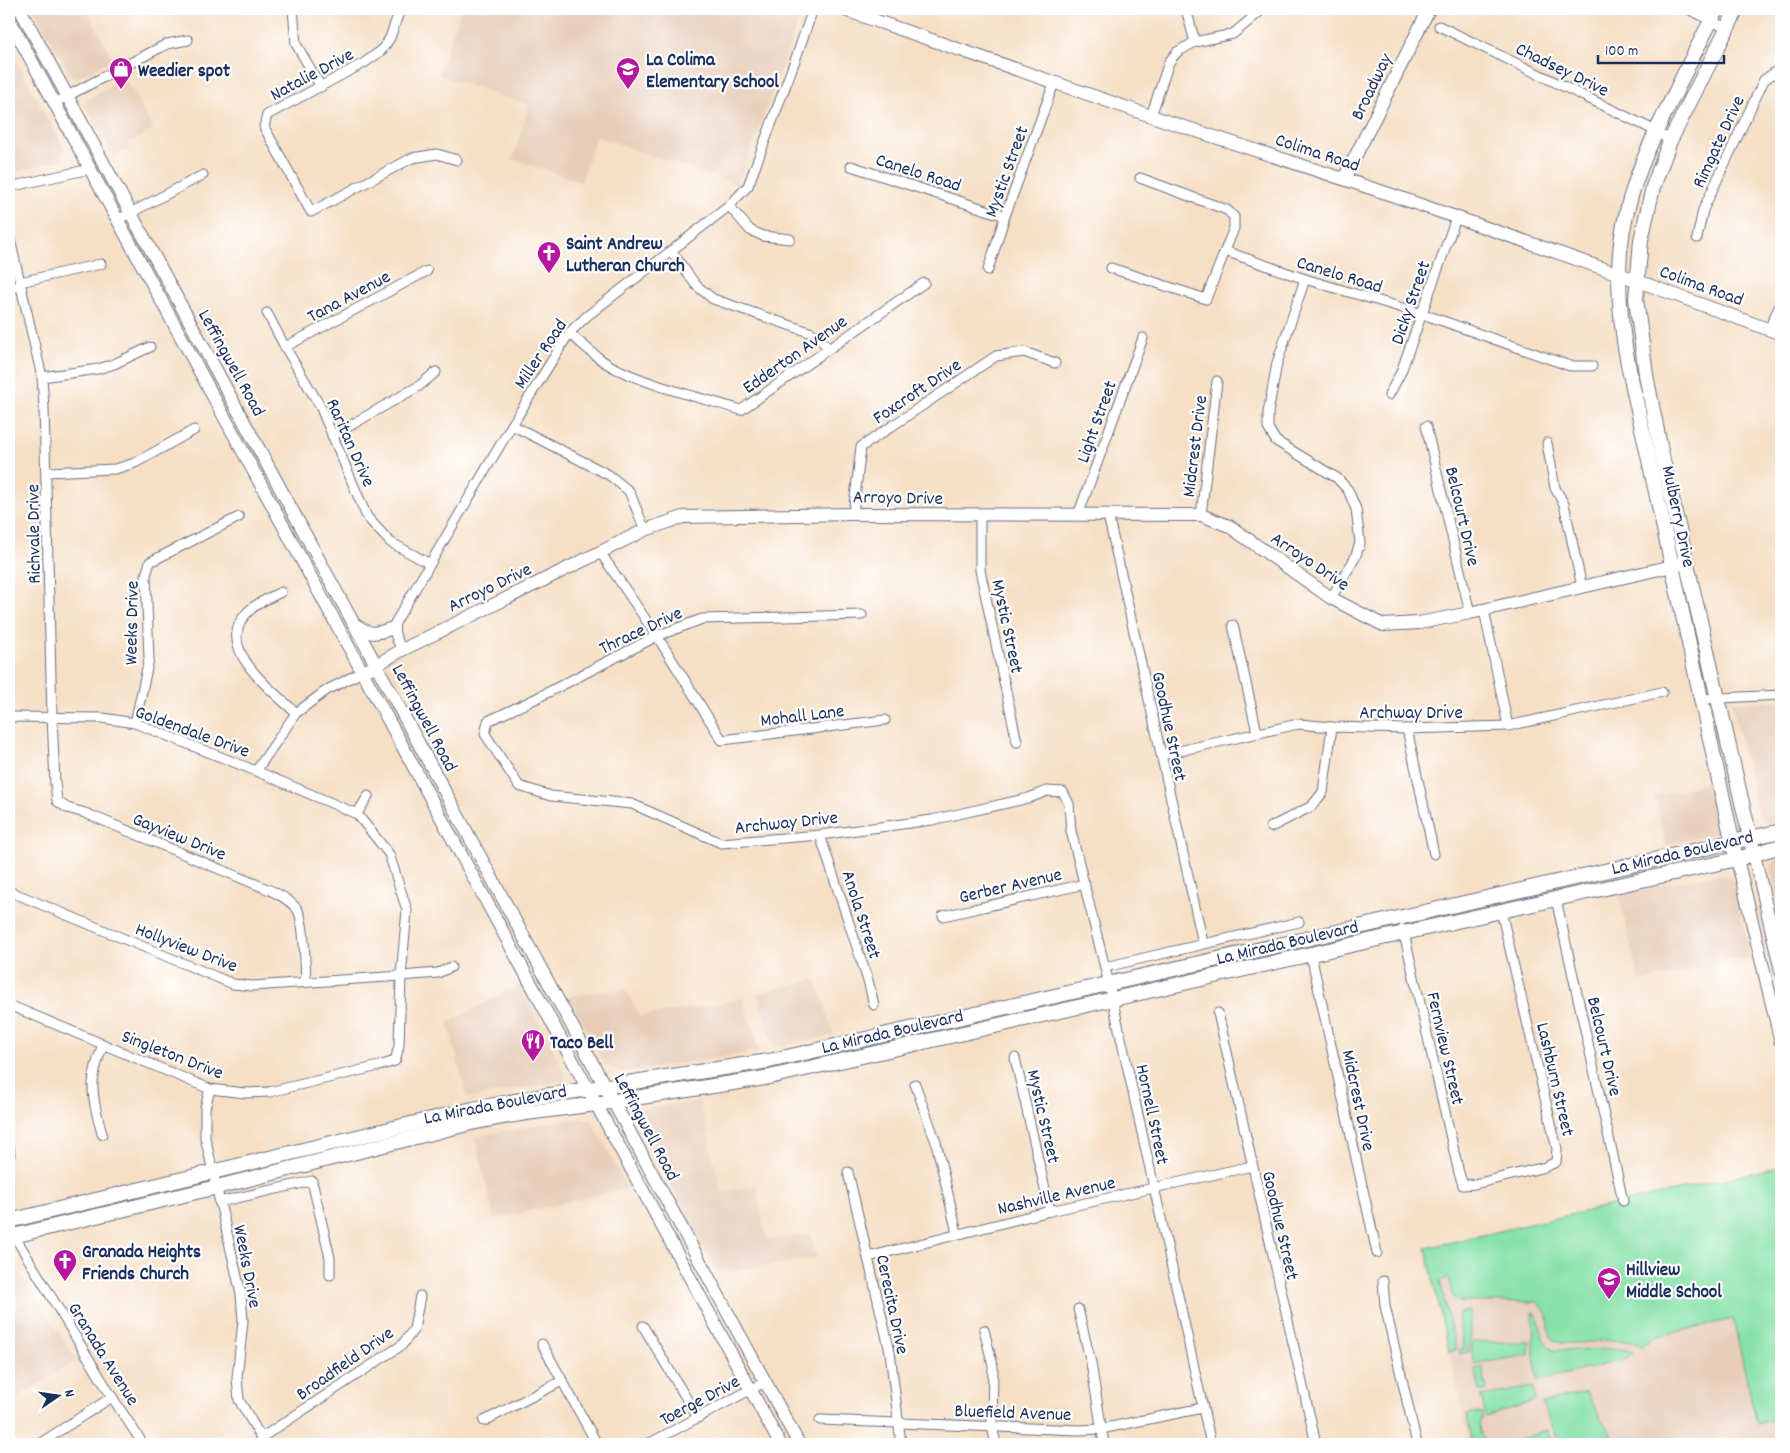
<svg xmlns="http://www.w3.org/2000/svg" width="1790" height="1453" viewBox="0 0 1790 1453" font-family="Dekko,sans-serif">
<rect width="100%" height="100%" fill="#fff"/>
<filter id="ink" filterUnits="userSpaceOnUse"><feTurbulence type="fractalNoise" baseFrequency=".02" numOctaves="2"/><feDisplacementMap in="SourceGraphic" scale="10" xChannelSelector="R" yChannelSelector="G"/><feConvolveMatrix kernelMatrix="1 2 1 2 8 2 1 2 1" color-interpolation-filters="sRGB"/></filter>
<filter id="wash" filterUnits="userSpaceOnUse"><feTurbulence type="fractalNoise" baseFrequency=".0096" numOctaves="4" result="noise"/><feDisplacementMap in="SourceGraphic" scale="20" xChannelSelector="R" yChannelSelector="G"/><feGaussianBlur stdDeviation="1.12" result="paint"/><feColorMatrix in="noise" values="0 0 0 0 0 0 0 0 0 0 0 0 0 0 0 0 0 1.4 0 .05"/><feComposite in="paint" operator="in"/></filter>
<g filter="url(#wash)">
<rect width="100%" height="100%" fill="#f6dfc5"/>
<g fill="#e8ceb9">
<polygon points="33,9 86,9 113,59 79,77 73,78 70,75"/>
<polygon points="461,9 802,9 802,11 745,166 736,184 596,136 581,182 513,159 529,105 438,75"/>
<polygon points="9,47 65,150 62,160 9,173"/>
<polygon points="125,78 153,129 130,142 128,150 114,157 87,107 87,100"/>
<polygon points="1732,702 1781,702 1781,819 1767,822 1758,816"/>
<polygon points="1711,782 1721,826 1717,833 1666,845 1654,796"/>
<polygon points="1781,859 1781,915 1771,868 1775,860"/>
<polygon points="1722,873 1732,880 1751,957 1639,982 1619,895"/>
<polygon points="816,979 834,1035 774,1048 757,994"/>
<polygon points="519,985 566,1074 563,1081 467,1098 448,1023"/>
<polygon points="625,989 640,1016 708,1006 743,998 759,1051 622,1073 606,1065 568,996"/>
<polygon points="700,1101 721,1192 756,1186 767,1240 811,1233 817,1258 718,1273 635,1119 641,1109"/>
<polygon points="583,1118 592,1121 628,1188 494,1219 475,1137 547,1123"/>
<polygon points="1781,1166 1781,1444 1470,1444 1426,1248"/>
<polygon points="9,1257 77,1360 9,1403"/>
</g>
<g fill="#86e1a7" stroke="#508882">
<path d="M1781,1166V1417L1757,1424L1733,1319L1654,1337L1641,1346C1621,1333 1583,1346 1560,1343C1546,1339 1551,1326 1547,1315C1545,1310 1541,1306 1537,1302H1460C1450,1298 1451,1287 1449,1278L1440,1281L1456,1350L1449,1352L1426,1248Z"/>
<polygon points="1470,1310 1470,1342 1468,1352 1460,1354 1459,1350 1464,1348 1458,1318 1460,1313"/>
<path d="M1533,1311C1545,1320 1536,1339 1554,1350L1621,1349L1634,1352L1619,1363L1611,1361L1607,1364L1538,1381L1534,1355Z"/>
<polygon points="1473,1342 1530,1342 1529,1355 1474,1364 1471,1351"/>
<polygon points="1483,1367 1484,1384 1486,1383 1487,1390 1480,1391 1475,1369"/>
<polygon points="1533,1387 1536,1400 1486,1417 1481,1396"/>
<polygon points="1586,1392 1598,1412 1601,1420 1607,1426 1614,1439 1605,1444 1560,1444 1542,1403"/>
<path d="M1482,1412L1483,1418C1475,1425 1482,1436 1485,1444H1473L1467,1415Z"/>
<polygon points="1547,1430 1552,1443 1550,1444 1508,1444"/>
</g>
</g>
<g filter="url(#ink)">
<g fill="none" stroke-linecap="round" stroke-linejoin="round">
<g stroke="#686d82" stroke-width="11">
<g id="street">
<polyline points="293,9 296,44 321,87"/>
<polyline points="400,9 390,38 381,51 364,63 267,115 264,127 311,212 412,158 437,154 457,160"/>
<polyline points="1186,9 1195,42"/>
<polyline points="1688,9 1711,20 1727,29"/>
<polyline points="1439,26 1656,131 1670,141"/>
<polyline points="54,103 167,44 188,40"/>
<polyline points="1151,116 1169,62 1177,52 1195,42 1233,34 1263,9"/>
<polyline points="851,166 1005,216"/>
<polyline points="9,187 90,169"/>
<polyline points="729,206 750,230 763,236 790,239"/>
<polyline points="117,220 203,175"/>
<path d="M9,235L42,377L44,408L52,716L55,783L57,801L67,808L85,813L272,891C281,896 290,900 297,909C305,919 305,967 306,982"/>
<polyline points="1697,238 1703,210 1764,80 1781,68"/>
<polyline points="671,251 696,285 713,299 812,333 829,348"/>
<polyline points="1225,251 1305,279 1423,314 1570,366 1592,366"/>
<polyline points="1111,268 1206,299 1234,228 1234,217 1227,210 1140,178"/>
<polyline points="988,270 1005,216 1054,83"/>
<polyline points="1305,279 1277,363 1268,413 1268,428 1276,441 1337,478 1348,490 1356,509 1360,543 1355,558 1331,598"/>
<polyline points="20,282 101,264"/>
<polyline points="9,289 21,286"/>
<polyline points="267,313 285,347 320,406 367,517 390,542 430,564"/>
<polyline points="1769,329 1781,303"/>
<path d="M569,333C585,346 600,362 619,370C655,387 702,398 741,410L924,283"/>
<polyline points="285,347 427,271"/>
<polyline points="42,377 98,369 114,364 150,347"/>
<polyline points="1389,395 1401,372 1456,218"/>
<polyline points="512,425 609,475 629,491 645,530"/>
<polyline points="1426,426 1470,613"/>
<polyline points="332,436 419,386 436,372"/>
<polyline points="1547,443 1555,488 1564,504 1582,587"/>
<polyline points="47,472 115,469 135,463 194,430"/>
<polyline points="853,514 861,447 996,356 1024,352 1055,363"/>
<polyline points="1078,515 1143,338"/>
<polyline points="1108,515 1203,943"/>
<polyline points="1201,515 1217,381"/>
<polyline points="980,516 980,570 1017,742"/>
<polyline points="600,552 657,636 722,740 885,720"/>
<path d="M281,592C271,597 259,602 251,609C209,645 271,689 296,713"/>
<polyline points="1484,610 1508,726"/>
<polyline points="862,615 702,619 657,636 537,698 488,721 485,734 519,786 551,796 632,804 721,843 820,835 932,820 1029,798 1047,791 1063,792 1069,804 1071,831 1109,984 1211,1444"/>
<polyline points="1233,625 1257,732"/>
<path d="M402,650C398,642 392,632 395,623L512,425L569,333L587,316L729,206L748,186L797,55L813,9"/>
<polyline points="1701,699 1781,695"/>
<polyline points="9,717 102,718 135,723 256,771 357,814"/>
<polyline points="135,723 149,659 146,575 150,562 239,517"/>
<polyline points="1407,729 1434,854"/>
<polyline points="1161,755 1298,724 1332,727 1407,729 1508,726 1662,692"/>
<polyline points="256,771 296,713 327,690 362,672"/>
<polyline points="1271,827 1312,806 1323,792 1332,727"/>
<polyline points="820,835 869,984 874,1005"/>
<polyline points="9,891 233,984 252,986 401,976 438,973 451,967"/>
<polyline points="1556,899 1623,1201"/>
<polyline points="943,916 1085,884"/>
<polyline points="1403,929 1459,1173 1463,1185 1475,1184 1545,1167 1556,1162 1557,1149 1501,911"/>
<polyline points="1311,955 1377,1253"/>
<polyline points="1105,967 1299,922"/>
<polyline points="9,1005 210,1089 245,1093 269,1092 379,1066 395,1061 399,1046 401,976 407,910 389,854 357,814 368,796"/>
<polyline points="1218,1013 1316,1444"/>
<polyline points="1015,1058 1050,1211"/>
<polyline points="915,1084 936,1142 957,1233"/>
<polyline points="210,1089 205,1108 205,1137 241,1294 243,1321 237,1378 239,1400 265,1444"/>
<path d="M102,1134C98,1117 92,1100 93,1083C94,1069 99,1056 103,1044"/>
<polyline points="9,1147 10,1155"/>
<polyline points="848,1172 890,1352 901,1444"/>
<polyline points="219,1202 312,1181 330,1258 330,1275"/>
<polyline points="9,1227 112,1397 143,1444"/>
<polyline points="868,1257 1050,1211 1252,1166"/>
<polyline points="1383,1281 1385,1306 1417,1444"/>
<polyline points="1078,1309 1091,1363 1104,1444"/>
<polyline points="643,1326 698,1418"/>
<polyline points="984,1330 993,1366 992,1427 996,1444"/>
<polyline points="542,1344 597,1444"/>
<polyline points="820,1420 1079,1430 1101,1429 1202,1408"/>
<polyline points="484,1421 562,1381"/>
<polyline points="261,1438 402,1345 414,1329 420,1296"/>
<polyline points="39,1444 112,1397"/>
<polyline points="648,1444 765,1382"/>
</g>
</g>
<g stroke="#686d82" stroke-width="14">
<g id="secondary">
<polyline points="20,9 799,1444"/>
<polyline points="842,9 1151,116 1389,194 1619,274 1781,334"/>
<polyline points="9,19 780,1444"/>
<polyline points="1344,179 1429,9"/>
<path d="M354,624C372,636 374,634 393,628"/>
<polyline points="369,669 402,650 645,530 683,517 853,514 1201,515 1229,526 1331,598 1383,625 1419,623 1470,613 1681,564"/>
<polyline points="1754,854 1781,971"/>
<polyline points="1737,859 1781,1042"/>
</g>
</g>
<g stroke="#686d82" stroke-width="16">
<g id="primary">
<path d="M1717,9C1703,36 1689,63 1676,91C1650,142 1625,194 1620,252C1617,292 1621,330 1629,369L1734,849"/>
<polyline points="1737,9 1670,141 1653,187 1641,240 1636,299 1646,375 1662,456 1752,846"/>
<polyline points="9,1221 473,1109 531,1098 769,1061 1781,831"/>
<polyline points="9,1237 217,1187 475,1122 526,1113 596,1104 765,1078 1501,911 1737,859 1781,846"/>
</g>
</g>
<use href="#street" stroke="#fff" stroke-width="9"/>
<use href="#secondary" stroke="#fff" stroke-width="12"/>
<use href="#primary" stroke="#fff" stroke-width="14"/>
</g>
</g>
<defs>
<g id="shop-pin" transform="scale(1.25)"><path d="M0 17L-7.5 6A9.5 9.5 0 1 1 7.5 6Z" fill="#b5179e" stroke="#fff"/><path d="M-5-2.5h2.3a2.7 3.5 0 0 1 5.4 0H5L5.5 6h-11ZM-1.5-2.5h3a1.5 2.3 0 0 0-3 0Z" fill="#fff"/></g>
<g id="school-pin" transform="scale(1.25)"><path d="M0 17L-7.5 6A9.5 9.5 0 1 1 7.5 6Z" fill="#b5179e" stroke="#fff"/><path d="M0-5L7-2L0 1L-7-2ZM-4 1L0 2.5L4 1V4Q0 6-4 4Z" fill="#fff"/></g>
<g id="church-pin" transform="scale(1.25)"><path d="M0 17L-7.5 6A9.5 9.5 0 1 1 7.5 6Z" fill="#b5179e" stroke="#fff"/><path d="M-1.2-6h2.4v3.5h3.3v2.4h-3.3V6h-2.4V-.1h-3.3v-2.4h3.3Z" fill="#fff"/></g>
<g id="restaurant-pin" transform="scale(1.25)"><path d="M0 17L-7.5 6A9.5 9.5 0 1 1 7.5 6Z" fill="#b5179e" stroke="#fff"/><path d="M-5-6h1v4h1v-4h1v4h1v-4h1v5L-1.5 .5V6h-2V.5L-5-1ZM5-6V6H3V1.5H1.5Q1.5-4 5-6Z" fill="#fff"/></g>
</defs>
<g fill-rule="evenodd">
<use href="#shop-pin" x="121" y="69"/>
<use href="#school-pin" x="628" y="69"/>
<use href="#church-pin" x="549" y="253"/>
<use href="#restaurant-pin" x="533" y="1041"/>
<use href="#church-pin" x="65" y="1261"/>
<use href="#school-pin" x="1609" y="1279"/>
</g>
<g text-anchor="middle" stroke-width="4.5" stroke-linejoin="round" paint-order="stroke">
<g font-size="19" font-weight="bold" fill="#1b2f5e" stroke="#fff" text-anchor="start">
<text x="646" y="65">La Colima<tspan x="646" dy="22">Elementary School</tspan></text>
<text x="138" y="76">Weedier spot</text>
<text x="566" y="249">Saint Andrew<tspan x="566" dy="22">Lutheran Church</tspan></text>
<text x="550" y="1048">Taco Bell</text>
<text x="82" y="1257">Granada Heights<tspan x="82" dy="22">Friends Church</tspan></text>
<text x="1626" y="1275">Hillview<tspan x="1626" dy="22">Middle School</tspan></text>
</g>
<g font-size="19" fill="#1b2f5e" stroke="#fff">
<text transform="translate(1563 68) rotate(26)" y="7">Chadsey Drive</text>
<text transform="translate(311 73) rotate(-28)" y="7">Natalie Drive</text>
<text transform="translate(1370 86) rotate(-64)" y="7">Broadway</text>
<text transform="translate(1717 141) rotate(-65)" y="7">Rimgate Drive</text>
<text transform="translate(1318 151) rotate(18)" y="7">Colima Road</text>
<text transform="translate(919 171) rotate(18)" y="7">Canelo Road</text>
<text transform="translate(1005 171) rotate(-70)" y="7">Mystic Street</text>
<text transform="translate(1340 273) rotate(17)" y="7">Canelo Road</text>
<text transform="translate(1702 284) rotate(20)" y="7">Colima Road</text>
<text transform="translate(348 295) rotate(-28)" y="7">Tana Avenue</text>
<text transform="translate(1409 302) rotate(-71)" y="7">Dicky Street</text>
<text transform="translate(539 353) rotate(-56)" y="7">Miller Road</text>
<text transform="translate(794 353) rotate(-35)" y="7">Edderton Avenue</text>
<text transform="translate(233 362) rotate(61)" y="7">Leffingwell Road</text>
<text transform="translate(916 390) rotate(-34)" y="7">Foxcroft Drive</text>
<text transform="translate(1095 421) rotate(-70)" y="7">Light Street</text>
<text transform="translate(352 442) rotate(66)" y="7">Raritan Drive</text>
<text transform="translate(1193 446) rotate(-83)" y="7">Midcrest Drive</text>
<text transform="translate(898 496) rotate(1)" y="7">Arroyo Drive</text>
<text transform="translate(1464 516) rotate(77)" y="7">Belcourt Drive</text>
<text transform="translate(1680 516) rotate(78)" y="7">Mulberry Drive</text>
<text transform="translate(32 534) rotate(-91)" y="7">Richvale Drive</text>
<text transform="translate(1311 560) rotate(34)" y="7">Arroyo Drive</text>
<text transform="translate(489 586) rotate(-26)" y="7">Arroyo Drive</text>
<text transform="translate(130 623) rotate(-89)" y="7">Weeks Drive</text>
<text transform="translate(1009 626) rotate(78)" y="7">Mystic Street</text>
<text transform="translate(640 629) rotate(-25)" y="7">Thrace Drive</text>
<text x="1411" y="718">Archway Drive</text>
<text transform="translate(802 714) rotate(-7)" y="7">Mohall Lane</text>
<text transform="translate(426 717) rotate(62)" y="7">Leffingwell Road</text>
<text transform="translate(1171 726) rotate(78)" y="7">Goodhue Street</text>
<text transform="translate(193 730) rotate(20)" y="7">Goldendale Drive</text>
<text transform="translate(786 821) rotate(-6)" y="7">Archway Drive</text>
<text transform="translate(180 835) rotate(22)" y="7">Gayview Drive</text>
<text transform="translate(1682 851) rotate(-13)" y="7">La Mirada Boulevard</text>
<text transform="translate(1010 884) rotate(-13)" y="7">Gerber Avenue</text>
<text transform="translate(863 914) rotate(72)" y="7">Anola Street</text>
<text transform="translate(1287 941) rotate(-13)" y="7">La Mirada Boulevard</text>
<text transform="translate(187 946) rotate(21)" y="7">Hollyview Drive</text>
<text transform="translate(892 1030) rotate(-13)" y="7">La Mirada Boulevard</text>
<text transform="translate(1606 1046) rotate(77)" y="7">Belcourt Drive</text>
<text transform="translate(1447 1048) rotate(77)" y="7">Fernview Street</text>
<text transform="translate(173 1053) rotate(21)" y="7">Singleton Drive</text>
<text transform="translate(1557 1079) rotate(77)" y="7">Lashburn Street</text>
<text transform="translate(1360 1100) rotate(78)" y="7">Midcrest Drive</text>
<text transform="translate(495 1103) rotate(-11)" y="7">La Mirada Boulevard</text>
<text transform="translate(1154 1114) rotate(78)" y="7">Hornell Street</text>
<text transform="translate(1045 1116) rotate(77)" y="7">Mystic Street</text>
<text transform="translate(648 1126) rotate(62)" y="7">Leffingwell Road</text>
<text transform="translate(1056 1194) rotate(-13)" y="7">Nashville Avenue</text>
<text transform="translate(1282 1225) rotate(77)" y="7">Goodhue Street</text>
<text transform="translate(249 1266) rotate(79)" y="7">Weeks Drive</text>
<text transform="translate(894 1304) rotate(78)" y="7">Cerecita Drive</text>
<text transform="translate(105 1353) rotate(58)" y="7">Granada Avenue</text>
<text transform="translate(344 1362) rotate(-35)" y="7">Broadfield Drive</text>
<text transform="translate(699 1399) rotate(-28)" y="7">Toerge Drive</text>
<text transform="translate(1013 1411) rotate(2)" y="7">Bluefield Avenue</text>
</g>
</g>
<rect width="1790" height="1453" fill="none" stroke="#fff" stroke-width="30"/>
<g transform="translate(58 1396) rotate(77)" stroke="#ffffff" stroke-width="4" paint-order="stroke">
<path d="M0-4L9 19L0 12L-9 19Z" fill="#1b2f5e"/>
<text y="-8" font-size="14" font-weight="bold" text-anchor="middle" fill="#1b2f5e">N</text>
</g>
<path d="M1598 55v8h126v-8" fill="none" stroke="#1b2f5e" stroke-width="2.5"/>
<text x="1605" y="55" font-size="15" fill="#1b2f5e" stroke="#ffffff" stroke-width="4" paint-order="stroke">100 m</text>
</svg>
